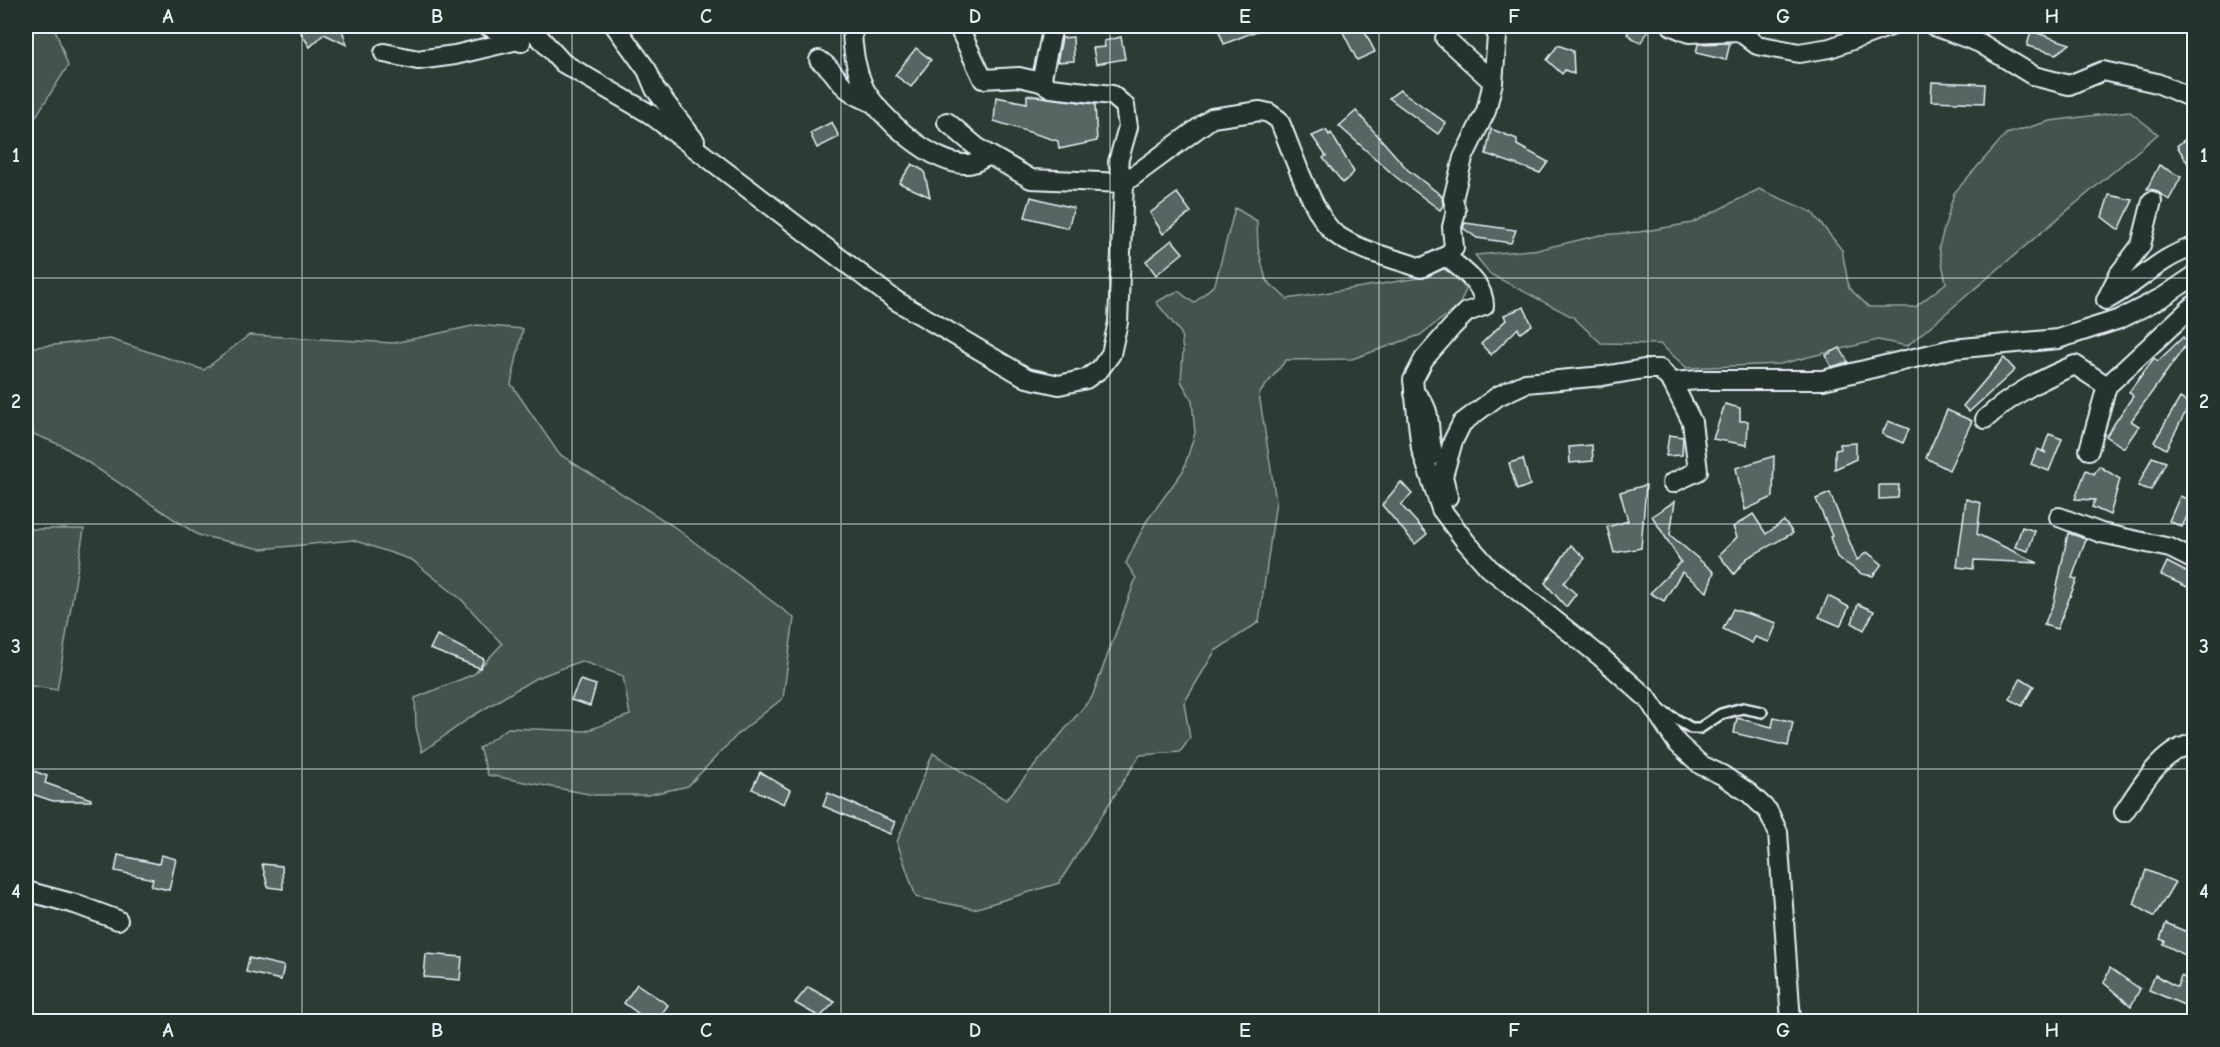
<svg xmlns="http://www.w3.org/2000/svg" width="2220" height="1047" viewBox="0 0 2220 1047" font-family="'Comic Neue',sans-serif">
<rect width="100%" height="100%" fill="#2e3b35"/>
<filter id="ink" filterUnits="userSpaceOnUse"><feTurbulence type="fractalNoise" baseFrequency=".0167" numOctaves="2"/><feDisplacementMap in="SourceGraphic" scale="12" xChannelSelector="R" yChannelSelector="G"/><feConvolveMatrix kernelMatrix="1 2 1 2 8 2 1 2 1" color-interpolation-filters="sRGB"/></filter>
<g filter="url(#ink)">
<g fill="#45524e" stroke="#96a2a3" stroke-width="1.5">
<polygon points="26,26 54,26 68,66 26,132"/>
<polygon points="2129,111 2158,134 1907,346 1878,340 1780,364 1687,368 1660,344 1601,343 1573,317 1490,274 1475,255 1541,249 1600,235 1639,232 1692,223 1759,189 1812,212 1842,250 1849,288 1869,307 1915,307 1946,283 1939,247 1954,193 2006,134 2050,121"/>
<polygon points="1235,208 1257,221 1258,248 1266,280 1287,299 1425,277 1444,269 1454,275 1466,289 1459,306 1420,335 1352,359 1286,360 1259,394 1276,501 1259,622 1215,651 1184,703 1190,738 1180,752 1140,755 1059,883 974,909 916,897 897,842 933,753 1006,800 1092,697 1136,578 1126,563 1146,522 1183,471 1195,433 1192,400 1181,381 1183,352 1181,333 1156,302 1178,291 1194,303 1215,284"/>
<polygon points="477,325 523,329 511,384 559,454 673,526 794,618 783,698 738,734 688,786 648,795 594,795 488,775 479,748 508,728 586,731 630,715 623,676 581,661 534,679 471,717 422,752 416,727 415,698 474,674 502,644 462,600 412,560 353,540 261,549 198,535 63,446 26,431 26,348 110,339 204,370 249,335 394,343"/>
<polygon points="26,529 84,529 57,690 26,685"/>
</g>
<g fill="#596563" stroke="#e8f1f8" stroke-width="1.5">
<polygon points="305,26 341,26 347,45 324,34 310,47 301,33"/>
<polygon points="1231,26 1269,26 1224,44 1219,31"/>
<polygon points="1340,26 1362,26 1375,52 1357,60"/>
<polygon points="1633,26 1638,26 1648,32 1640,43 1627,34"/>
<polygon points="2031,31 2070,44 2056,54 2027,46"/>
<polygon points="1073,37 1074,61 1057,62 1062,38"/>
<polygon points="1121,37 1125,59 1096,64 1093,48 1105,47 1104,41"/>
<polygon points="1730,43 1726,60 1696,53 1698,44"/>
<polygon points="1558,45 1573,51 1574,74 1565,70 1562,74 1547,60"/>
<polygon points="916,48 931,60 911,87 895,75"/>
<polygon points="1932,82 1985,84 1984,103 1931,101"/>
<polygon points="1400,90 1446,123 1438,134 1389,98"/>
<polygon points="1027,95 1095,104 1097,141 1059,149 1058,141 994,121 996,97 1027,103"/>
<polygon points="1356,111 1408,170 1442,196 1443,206 1440,210 1396,177 1339,126"/>
<polygon points="832,122 839,137 817,148 810,133"/>
<polygon points="1491,129 1517,139 1517,145 1548,162 1540,173 1486,154"/>
<polygon points="1326,130 1329,135 1331,133 1354,172 1343,183 1323,158 1326,156 1312,136"/>
<polygon points="2194,132 2194,173 2177,146"/>
<polygon points="912,164 924,171 930,197 899,183"/>
<polygon points="2159,165 2181,177 2169,200 2155,190 2147,189"/>
<polygon points="1177,193 1191,212 1163,234 1150,213"/>
<polygon points="2109,195 2133,200 2119,230 2102,217"/>
<polygon points="1031,197 1074,208 1068,228 1025,217"/>
<polygon points="1465,223 1516,230 1511,243 1477,238 1463,228"/>
<polygon points="1172,240 1183,253 1156,275 1146,261"/>
<polygon points="1524,307 1532,325 1520,333 1518,328 1491,355 1481,344 1506,320 1504,315"/>
<polygon points="2183,337 2188,342 2131,421 2139,426 2124,448 2106,436 2133,396 2129,392 2154,358 2158,361"/>
<polygon points="1840,348 1848,362 1831,367 1826,355"/>
<polygon points="2004,358 2015,370 1969,412 1963,406"/>
<polygon points="2180,398 2190,404 2166,449 2154,442"/>
<polygon points="1725,404 1740,408 1740,421 1748,421 1747,445 1713,439"/>
<polygon points="1947,410 1972,421 1949,470 1926,458"/>
<polygon points="1888,421 1909,429 1903,443 1882,434"/>
<polygon points="2049,434 2062,439 2049,471 2031,464 2037,449 2046,453 2043,450"/>
<polygon points="1669,435 1683,437 1682,455 1666,456"/>
<polygon points="1856,443 1856,459 1835,469 1835,450 1841,449 1840,444"/>
<polygon points="1592,445 1593,461 1570,463 1569,447"/>
<polygon points="1774,456 1773,497 1745,510 1736,468"/>
<polygon points="2152,457 2166,462 2151,490 2138,486"/>
<polygon points="1523,459 1530,485 1517,490 1509,463"/>
<polygon points="2099,466 2120,479 2110,515 2092,507 2095,500 2075,499 2086,470 2094,474"/>
<polygon points="1401,482 1412,494 1401,505 1427,534 1415,544 1382,505"/>
<polygon points="1646,485 1641,548 1614,553 1607,527 1628,521 1620,492"/>
<polygon points="1879,485 1899,485 1898,498 1879,499"/>
<polygon points="1830,493 1857,560 1867,552 1882,564 1873,576 1862,574 1837,557 1830,537 1832,536 1816,499"/>
<polygon points="2180,496 2194,502 2182,527 2169,521"/>
<polygon points="1966,499 1981,503 1977,534 2038,563 1974,560 1973,569 1957,567"/>
<polygon points="1675,501 1670,535 1714,572 1707,592 1682,572 1664,601 1650,593 1681,562 1652,516"/>
<polygon points="1753,514 1766,534 1784,521 1793,533 1747,558 1734,574 1719,555 1737,537 1733,527"/>
<polygon points="2022,527 2035,531 2028,551 2015,547"/>
<polygon points="2068,533 2086,539 2072,578 2077,579 2057,629 2044,625 2054,602"/>
<polygon points="1571,545 1585,558 1564,583 1576,594 1566,607 1545,583"/>
<polygon points="2167,562 2194,576 2194,590 2161,575"/>
<polygon points="1828,596 1849,607 1840,626 1819,617"/>
<polygon points="1858,604 1874,611 1864,630 1852,623"/>
<polygon points="1733,609 1777,623 1769,642 1755,637 1752,643 1723,629"/>
<polygon points="437,635 484,659 480,668 430,649"/>
<polygon points="2021,678 2034,686 2022,706 2010,699"/>
<polygon points="580,680 596,685 590,706 571,700"/>
<polygon points="1774,717 1793,722 1788,746 1734,733 1737,718 1772,727"/>
<polygon points="26,768 47,776 45,783 91,799 91,801 53,801 26,792"/>
<polygon points="760,772 790,790 784,804 752,789"/>
<polygon points="828,793 895,822 890,834 823,806"/>
<polygon points="118,855 159,864 161,855 176,859 169,890 151,886 153,879 115,871"/>
<polygon points="262,864 282,866 283,889 268,887"/>
<polygon points="2146,870 2175,882 2154,917 2134,904"/>
<polygon points="2166,923 2194,935 2191,958 2163,944 2165,941 2160,939"/>
<polygon points="426,954 462,957 460,980 424,977"/>
<polygon points="249,958 284,966 281,980 246,972"/>
<polygon points="2110,968 2140,989 2131,1006 2104,983"/>
<polygon points="2155,975 2177,987 2181,976 2194,982 2184,1005 2149,990"/>
<polygon points="637,984 668,1005 656,1022 650,1022 624,1003"/>
<polygon points="808,987 835,1002 820,1017 795,1003"/>
</g>
<g fill="none" stroke-linecap="round" stroke-linejoin="round">
<g stroke="#e8f1f8" stroke-width="14">
<polyline id="service" points="1659,709 1691,728 1700,728 1721,714 1743,708 1762,712"/>
</g>
<g stroke="#e8f1f8" stroke-width="22">
<g id="minor">
<polyline points="488,26 521,42"/>
<polyline points="529,26 563,63 650,114 895,300 1027,378 1059,385 1086,379 1100,369 1111,354 1118,322 1124,183 1031,179 979,149 947,122"/>
<polyline points="615,26 647,70 655,89 695,141"/>
<path d="M852,26C852,47 855,68 864,88C879,117 934,166 968,164C975,164 983,158 989,155"/>
<path d="M958,26L983,79L1019,77L1041,82L1051,88L1112,95L1125,106L1128,127L1118,162L1124,183L1212,118L1260,111L1269,113L1279,120C1291,148 1313,215 1334,233C1357,251 1394,258 1421,268L1446,256C1462,271 1484,282 1484,306L1467,312L1452,327L1424,359L1413,380L1421,449L1441,509L1466,542L1489,568L1601,657L1648,699L1677,743L1701,765L1722,775L1749,793L1768,811L1778,832L1791,1022"/>
<polyline points="1672,26 1689,33 1739,31 1757,45 1799,53 1830,48 1891,26"/>
<polyline points="1934,26 1980,43 2034,76 2069,85 2103,71 2157,83 2194,99"/>
<polyline points="1445,38 1493,82 1498,26"/>
<polyline points="384,53 418,60 455,55 518,40"/>
<path d="M819,60C832,68 833,74 842,84C851,94 863,98 875,104"/>
<polyline points="1041,82 1053,26"/>
<path d="M2152,201L2141,245L2119,274L2106,300C2138,284 2159,257 2194,247"/>
<polyline points="1446,256 1454,248 1452,227 1456,211 1453,199 1463,158 1486,111 1493,82"/>
<path d="M1414,393C1436,410 1425,432 1434,455"/>
<path d="M1985,419C2013,394 2041,379 2075,365L2107,386"/>
<polyline points="2089,450 2107,386 2194,305"/>
<polyline points="1672,483 1698,471 1692,422 1672,382"/>
<polyline points="1448,497 1443,476 1453,441 1462,423 1498,396 1526,383 1603,376 1644,369 1660,369 1672,382 1699,380 1823,380 1952,349 2058,339 2120,319 2163,297 2194,276"/>
<polyline points="2059,517 2101,533 2170,548 2194,560"/>
<path d="M2124,812C2140,788 2163,748 2194,744"/>
<polyline points="26,891 75,904 118,920"/>
</g>
</g>
<use href="#service" stroke="#26332d" stroke-width="9"/>
<use href="#minor" stroke="#26332d" stroke-width="18"/>
</g>
</g>
<path fill="none" stroke="#e8f1f8" stroke-width="1.5" stroke-opacity="0.55" d="M302,26V1022M572,26V1022M841,26V1022M1110,26V1022M1379,26V1022M1648,26V1022M1918,26V1022M26,278H2194M26,524H2194M26,769H2194"/>
<rect width="2220" height="1047" fill="none" stroke="#26332d" stroke-width="66"/>
<rect x="33" y="33" width="2154" height="981" fill="none" stroke="#e8f1f8" stroke-width="2"/>
<g font-size="20" text-anchor="middle" font-weight="bold" fill="#e8f1f8">
<text x="168" y="23">A</text>
<text x="437" y="23">B</text>
<text x="706" y="23">C</text>
<text x="975" y="23">D</text>
<text x="1245" y="23">E</text>
<text x="1514" y="23">F</text>
<text x="1783" y="23">G</text>
<text x="2052" y="23">H</text>
<text x="16" y="162">1</text>
<text x="2204" y="162">1</text>
<text x="16" y="408">2</text>
<text x="2204" y="408">2</text>
<text x="16" y="653">3</text>
<text x="2204" y="653">3</text>
<text x="16" y="898">4</text>
<text x="2204" y="898">4</text>
<text x="168" y="1037">A</text>
<text x="437" y="1037">B</text>
<text x="706" y="1037">C</text>
<text x="975" y="1037">D</text>
<text x="1245" y="1037">E</text>
<text x="1514" y="1037">F</text>
<text x="1783" y="1037">G</text>
<text x="2052" y="1037">H</text>
</g>
</svg>
